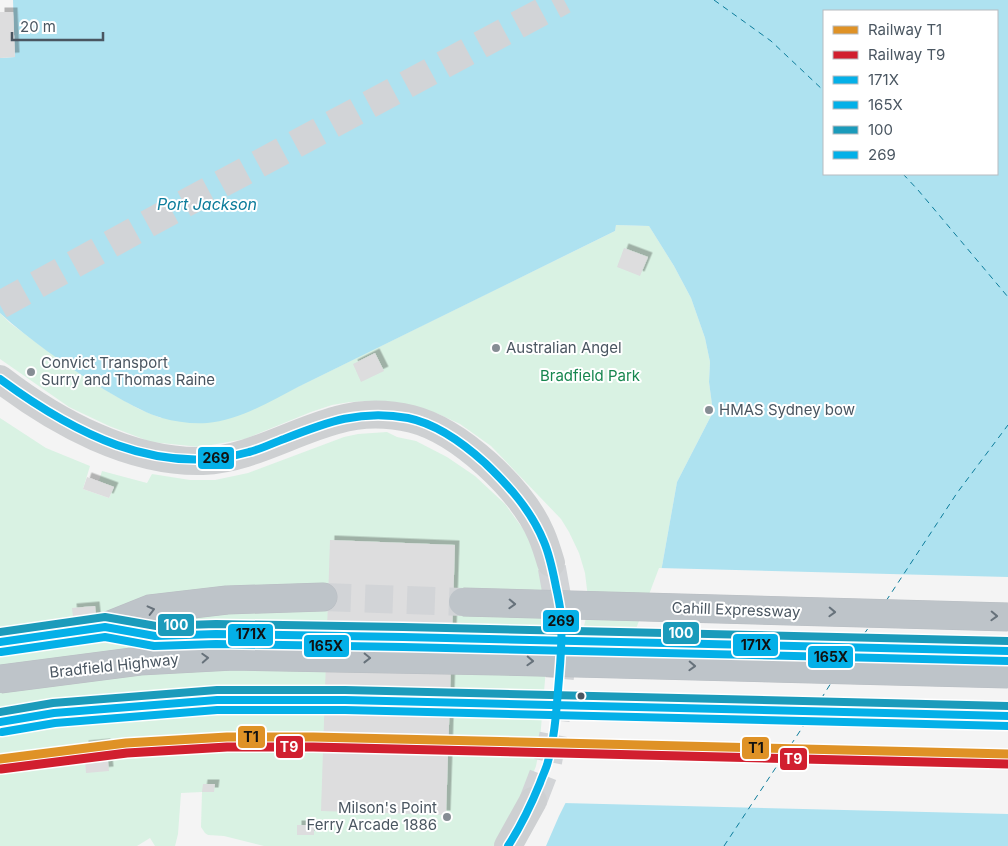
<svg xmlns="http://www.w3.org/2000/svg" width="1008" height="846" viewBox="0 0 1008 846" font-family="Inter,sans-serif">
<defs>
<filter id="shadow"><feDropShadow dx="4.5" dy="-4.5" stdDeviation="0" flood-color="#0004"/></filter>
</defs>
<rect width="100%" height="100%" fill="#f4f4f4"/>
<g fill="#d9f2e3">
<polygon points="616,225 649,226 674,266 691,298 705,338 710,362 709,382 713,412 677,482 661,572 637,637 583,630 589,606 585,573 579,553 569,532 561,519 491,446 460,424 436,413 374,401 350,402 332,405 311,412 245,439 200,447 151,442 109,426 69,407 0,359 0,313 10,323 41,346 93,383 139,409 161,418 257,407 615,231"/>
<polygon points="0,418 46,448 90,466 83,489 109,498 114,487 99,481 102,471 147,483 152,474 190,480 215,480 248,473 344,437 358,434 387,432 397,437 416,441 447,457 475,476 505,504 529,537 543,572 548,596 550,621 539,751 536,766 525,794 497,846 264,846 224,836 208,835 205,833 201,827 202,792 181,793 178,834 175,846 155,846 150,838 137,846 0,846"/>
</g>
<path fill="#aee2f0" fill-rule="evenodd" d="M0,0H1008V846H546L559,816L594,746L661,572L677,482L713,412L709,382L710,362L705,338L691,298L674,266L649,226L616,225L615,231L298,387C271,401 238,421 207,423C192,424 176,422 162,418C148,414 136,407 124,401C97,386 72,369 47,351C31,339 15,327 0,313ZM824,11H997V174H824Z"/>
<g fill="#f4f4f4">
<polygon points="0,0 13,0 15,57 0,58"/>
<polygon points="659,568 1008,577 1008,814 563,803 592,745"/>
</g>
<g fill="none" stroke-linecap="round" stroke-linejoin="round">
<g stroke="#0c7c9b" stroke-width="1" stroke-dasharray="6 5" stroke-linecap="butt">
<polyline points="714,0 771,41 824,91"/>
<polyline points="903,174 918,190 1008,297"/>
<polyline points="886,601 957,493 1008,425"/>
<polyline points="864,634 869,627"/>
<polyline points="821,699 831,683"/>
<polyline points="724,846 804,725"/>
</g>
</g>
<g fill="#ddddde" filter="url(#shadow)">
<polygon points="0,12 13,12 15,57 0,58"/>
<polygon points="624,248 648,257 640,276 617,267"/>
<polygon points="375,353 384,371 361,382 353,364"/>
<polygon points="87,477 114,487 109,498 83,489"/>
<polygon points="330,540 455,545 446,815 321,811"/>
<polygon points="95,606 98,633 75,635 72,608"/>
<polygon points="106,743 109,771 86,773 84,745"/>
<polygon points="203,784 215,784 214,792 202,792"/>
<rect x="297" y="825" width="17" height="10"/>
</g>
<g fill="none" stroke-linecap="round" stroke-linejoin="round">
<polyline stroke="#d2d4d7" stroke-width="28" stroke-dasharray="28 14" stroke-linecap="butt" points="533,801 548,762 555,726 560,676 562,648 561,618 551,563"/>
<g stroke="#d2d4d7" stroke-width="28" stroke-dasharray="28 14" stroke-linecap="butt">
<polyline points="0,305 182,205 564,0"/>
<polyline points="323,597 463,602"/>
</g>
<g stroke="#b9bec3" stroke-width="29">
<polyline id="highway" points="0,642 105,627 150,609 227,600 323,597"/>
</g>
<g stroke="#ced0d2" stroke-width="28">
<path d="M0,379C56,422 131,463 203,461C250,459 292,432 337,420C361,413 387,413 412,419C459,431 522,489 541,534C545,543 548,553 551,563"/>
<polyline points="508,846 533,801"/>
</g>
<use href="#highway" stroke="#bec4c9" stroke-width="28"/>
<g stroke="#b9bec3" stroke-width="29" stroke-linecap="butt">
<g id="highway-bridge">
<polyline points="463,602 1008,617"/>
<polyline points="105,627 155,636 216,634 403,637 1008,651"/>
<polyline points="0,679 140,661 233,656 499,661 1008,674"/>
<polyline points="0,722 54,713 217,700 345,700 1008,716"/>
</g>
</g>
<use href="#highway-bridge" stroke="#bec4c9" stroke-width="28"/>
<g stroke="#fff" stroke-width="11">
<g id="bus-1">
<polyline points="0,642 105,627 155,636 216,634 403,637 1008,651"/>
<polyline points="0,722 54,713 217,700 345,700 1008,716"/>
</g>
</g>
<g stroke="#fff" stroke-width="11">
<g id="bus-2">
<polyline points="1,652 105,637 154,646 216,644 403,647 1008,661"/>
<polyline points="2,732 55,723 217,710 345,710 1008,726"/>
</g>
</g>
<g stroke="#fff" stroke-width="11">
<g id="bus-3">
<polyline points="0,632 105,617 156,626 216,624 403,627 1008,641"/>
<polyline points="0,712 53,703 217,690 345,690 1008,706"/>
</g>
</g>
<g stroke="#fff" stroke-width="11">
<path id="bus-4" d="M0,379C72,432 157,478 249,452C261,449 273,443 284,439C327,422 361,409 408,418C437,424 463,443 485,463C509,486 531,510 544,542C550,556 553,572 556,587C558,596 560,606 561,615C563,640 560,665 558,691C556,716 554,741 547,765C545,771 542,777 540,783C531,805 521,826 508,846"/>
</g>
<use href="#bus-1" stroke="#04b0e8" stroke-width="8"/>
<use href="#bus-2" stroke="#04b0e8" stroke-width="8"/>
<use href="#bus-3" stroke="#1b9bbb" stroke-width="8"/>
<use href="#bus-4" stroke="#04b0e8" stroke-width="8"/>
<g stroke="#fff" stroke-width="12">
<polyline id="rail-1" points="0,759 126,743 227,737 313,737 1008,754"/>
</g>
<g stroke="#fff" stroke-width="12">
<polyline id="rail-2" points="1,769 127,753 227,747 313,747 1008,764"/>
</g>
<use href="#rail-1" stroke="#df9226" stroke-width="9"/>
<use href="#rail-2" stroke="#d11f2f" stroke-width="9"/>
</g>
<defs><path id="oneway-chevron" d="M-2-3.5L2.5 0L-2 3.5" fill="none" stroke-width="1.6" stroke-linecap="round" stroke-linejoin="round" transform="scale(1.25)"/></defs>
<g stroke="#67727b">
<use href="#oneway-chevron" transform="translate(512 604) rotate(2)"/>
<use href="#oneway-chevron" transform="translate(151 610) rotate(-14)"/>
<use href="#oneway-chevron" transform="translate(832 612) rotate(2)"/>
<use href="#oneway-chevron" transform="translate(994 616) rotate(2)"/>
<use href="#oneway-chevron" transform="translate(205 658) rotate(-3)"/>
<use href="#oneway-chevron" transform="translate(367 658) rotate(1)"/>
<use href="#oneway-chevron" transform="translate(530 661) rotate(2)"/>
<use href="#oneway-chevron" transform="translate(692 666) rotate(2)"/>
</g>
<g fill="#868d94" stroke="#fff" stroke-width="2">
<circle cx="496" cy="348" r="5"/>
<circle cx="31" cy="372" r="5"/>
<circle cx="709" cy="410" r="5"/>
<circle cx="447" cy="817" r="5"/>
</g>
<circle fill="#4a5661" stroke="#fff" stroke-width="2" cx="581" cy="696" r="4.5"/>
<g text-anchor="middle" stroke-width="4" stroke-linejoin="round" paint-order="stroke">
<g font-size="15" fill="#4a5661" stroke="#fff" text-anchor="start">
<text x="506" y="353">Australian Angel</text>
<text x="41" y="368">Convict Transport<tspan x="41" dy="17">Surry and Thomas Raine</tspan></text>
<text x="719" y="415">HMAS Sydney bow</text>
<text x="437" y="813" text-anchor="end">Milson's Point<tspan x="437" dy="17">Ferry Arcade 1886</tspan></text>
</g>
<g font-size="15" fill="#17864f" stroke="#fff">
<text x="590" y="381">Bradfield Park</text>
</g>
<g font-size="15" fill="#4a5661" stroke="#fff">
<text transform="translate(736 610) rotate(2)" y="5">Cahill Expressway</text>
<text transform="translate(114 666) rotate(-6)" y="5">Bradfield Highway</text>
</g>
<g font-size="16" font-style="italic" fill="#0c7c9b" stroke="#fff">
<text x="207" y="210">Port Jackson</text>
</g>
</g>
<g stroke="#fff" stroke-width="2">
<rect x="197" y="446" width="38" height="24" rx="5" fill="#04b0e8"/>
<rect x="542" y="609" width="38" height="24" rx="5" fill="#04b0e8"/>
<rect x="157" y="613" width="38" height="24" rx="5" fill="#1b9bbb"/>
<rect x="662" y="621" width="38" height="24" rx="5" fill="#1b9bbb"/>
<rect x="227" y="623" width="47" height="24" rx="5" fill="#04b0e8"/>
<rect x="732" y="633" width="47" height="24" rx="5" fill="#04b0e8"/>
<rect x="303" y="634" width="47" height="24" rx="5" fill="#04b0e8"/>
<rect x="807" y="645" width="47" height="24" rx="5" fill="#04b0e8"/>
<rect x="237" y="725" width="29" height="24" rx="5" fill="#df9226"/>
<rect x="275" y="735" width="29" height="24" rx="5" fill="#d11f2f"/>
<rect x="741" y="736" width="29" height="24" rx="5" fill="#df9226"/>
<rect x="779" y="747" width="29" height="24" rx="5" fill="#d11f2f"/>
</g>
<g font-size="14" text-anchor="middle" font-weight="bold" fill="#fff">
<text x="176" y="630">100</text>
<text x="681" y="638">100</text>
<text x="289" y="752">T9</text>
<text x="793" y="764">T9</text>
</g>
<g font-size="14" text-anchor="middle" font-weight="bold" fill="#111">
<text x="216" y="463">269</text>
<text x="561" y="626">269</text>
<text x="251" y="639">171X</text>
<text x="756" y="650">171X</text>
<text x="326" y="651">165X</text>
<text x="831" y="662">165X</text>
<text x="251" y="742">T1</text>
<text x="756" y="753">T1</text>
</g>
<rect x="823" y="10" width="175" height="165" fill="#ffffff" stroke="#b7bbc0"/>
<rect x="833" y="26" width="25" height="8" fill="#df9226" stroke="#b7bbc0"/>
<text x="868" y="35" font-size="15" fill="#4a5661">Railway T1</text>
<rect x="833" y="51" width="25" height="8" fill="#d11f2f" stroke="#b7bbc0"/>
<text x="868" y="60" font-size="15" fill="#4a5661">Railway T9</text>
<rect x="833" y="76" width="25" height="8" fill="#04b0e8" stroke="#b7bbc0"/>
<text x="868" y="85" font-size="15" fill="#4a5661">171X</text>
<rect x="833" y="101" width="25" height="8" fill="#04b0e8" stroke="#b7bbc0"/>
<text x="868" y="110" font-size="15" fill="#4a5661">165X</text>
<rect x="833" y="126" width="25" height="8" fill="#1b9bbb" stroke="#b7bbc0"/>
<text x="868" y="135" font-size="15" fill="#4a5661">100</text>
<rect x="833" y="151" width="25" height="8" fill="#04b0e8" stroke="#b7bbc0"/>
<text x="868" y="160" font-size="15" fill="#4a5661">269</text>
<path d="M12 32v8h91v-8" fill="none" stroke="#4a5661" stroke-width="2.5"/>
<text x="20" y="32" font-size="15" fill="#4a5661" stroke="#ffffff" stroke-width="4" paint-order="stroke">20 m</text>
</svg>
